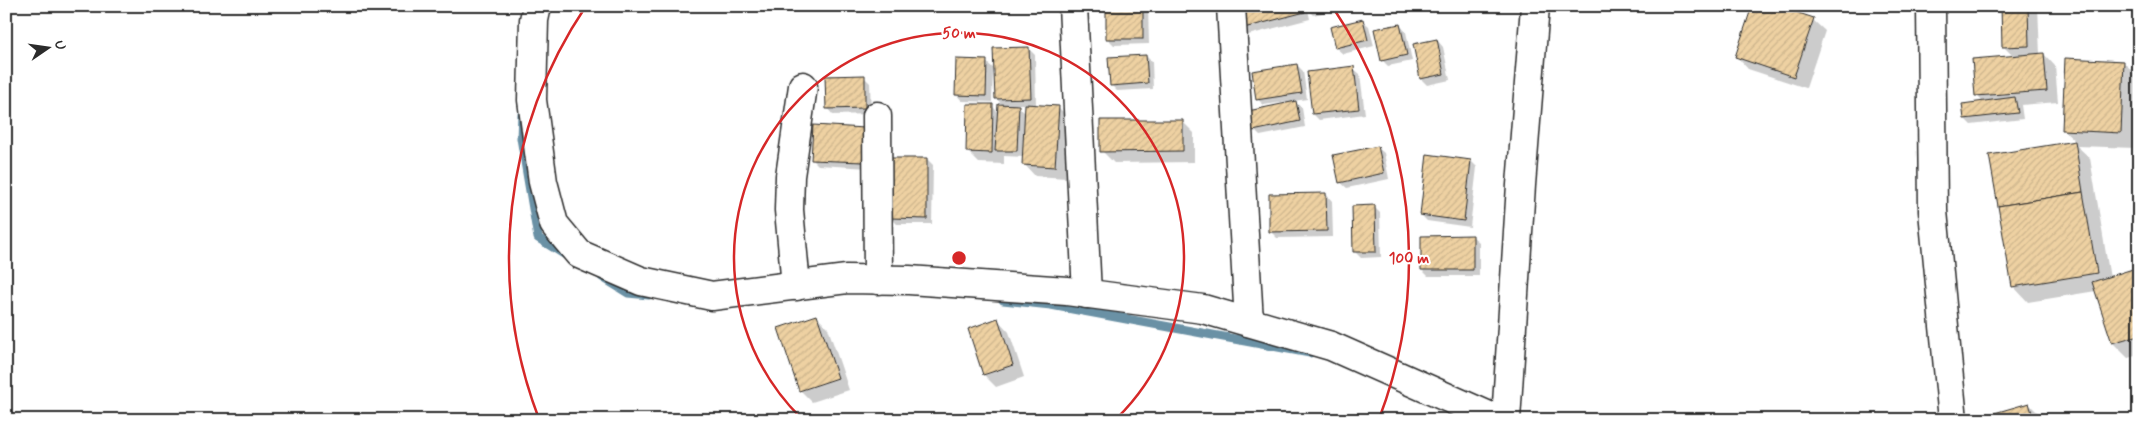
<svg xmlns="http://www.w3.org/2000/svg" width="2145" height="426" viewBox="0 0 2145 426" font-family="Mynerve,sans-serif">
<defs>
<pattern id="building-hatch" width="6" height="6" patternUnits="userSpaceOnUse" patternTransform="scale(1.25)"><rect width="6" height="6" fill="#eed1a2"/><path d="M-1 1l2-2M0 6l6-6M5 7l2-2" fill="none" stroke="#ccb48c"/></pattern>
</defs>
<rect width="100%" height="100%" fill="#fff"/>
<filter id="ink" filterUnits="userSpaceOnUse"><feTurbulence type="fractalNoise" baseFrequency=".02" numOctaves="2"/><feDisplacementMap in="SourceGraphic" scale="10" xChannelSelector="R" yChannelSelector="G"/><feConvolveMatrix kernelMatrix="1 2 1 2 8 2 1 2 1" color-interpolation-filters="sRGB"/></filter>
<g filter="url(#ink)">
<g fill="#0003" fill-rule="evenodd">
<polygon points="1107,6 1148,6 1149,44 1114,45 1108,39"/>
<polygon points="1236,6 1356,6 1313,15 1308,10 1310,19 1248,35 1242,29"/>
<polygon points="2002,6 2038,6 2040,55 2044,54 2055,66 2058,102 2021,105 2023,119 1971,125 1965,119 1964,105 1983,102 1976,95 2014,57 2003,46"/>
<polygon points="1362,20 1369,26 1374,46 1343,54 1336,48 1331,28"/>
<polygon points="1813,20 1825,31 1806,88 1748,69 1737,57"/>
<polygon points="1400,25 1406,32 1412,61 1388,66 1382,60"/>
<polygon points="1437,40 1443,47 1450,80 1427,85 1421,79"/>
<path d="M1028,48L1035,55L1036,105L1058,107L1070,119L1067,178L1035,176L1024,164V157L1004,156V164L979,163L967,151L992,106L998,112L1003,106L996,98ZM1016,104H1027L1026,114Z"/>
<polygon points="1146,56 1152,62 1153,89 1117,91 1111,85"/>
<polygon points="986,62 993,68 992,102 962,101 956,94"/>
<polygon points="2123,62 2139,77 2136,148 2077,146 2090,158 2110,278 2139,268 2139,355 2128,358 2113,343 2096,291 2028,302 2013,286 1991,156 2076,142 2063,130"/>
<polygon points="1297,65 1303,71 1307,99 1294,101 1302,108 1305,127 1260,136 1254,130 1286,104 1286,102 1264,105 1257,99"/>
<polygon points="1353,68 1360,74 1365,114 1319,120 1313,114"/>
<polygon points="864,77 870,83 871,114 833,115 827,108"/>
<polygon points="1182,121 1194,133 1194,162 1114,163 1102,151"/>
<polygon points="864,129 869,168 818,165 812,159"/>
<polygon points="1377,147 1384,153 1389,179 1347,188 1340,182"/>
<polygon points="1428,155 1471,161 1477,167 1470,227 1427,221 1421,215"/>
<polygon points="927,159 933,165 932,224 897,224 891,218"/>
<polygon points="1326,194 1332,201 1333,237 1277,238 1271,232"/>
<polygon points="1374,207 1380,213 1381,257 1361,258 1355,252"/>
<polygon points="1472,236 1479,242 1479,276 1428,276 1422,270"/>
<polygon points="816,316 828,328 849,390 812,402 800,390"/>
<polygon points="998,320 1009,332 1024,377 996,387 984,375 969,329"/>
<polygon points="2029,404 2041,416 2042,420 1994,420"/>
</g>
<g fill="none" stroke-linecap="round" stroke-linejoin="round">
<g stroke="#6a91a5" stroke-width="9">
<polyline points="522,114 521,138 538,238 567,256"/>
<polyline points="602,277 628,293 649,295"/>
<polyline points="1003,300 1051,305 1310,353"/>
</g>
</g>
<g fill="url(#building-hatch)" stroke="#2b2b2b">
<rect x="1106" y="6" width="37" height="33"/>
<polygon points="1235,6 1303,6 1305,12 1240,29"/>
<polygon points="1305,6 1322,6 1306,10"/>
<polygon points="1752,6 1777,6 1814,18 1794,77 1735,57"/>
<polygon points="2001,6 2028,6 2029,46 2002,47"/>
<polygon points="1363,19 1368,40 1335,48 1330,27"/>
<polygon points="1400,24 1407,55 1381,61 1374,29"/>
<polygon points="1437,39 1444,74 1420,79 1413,44"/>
<polygon points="1029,47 1031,98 995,99 993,48"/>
<polygon points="2044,53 2047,91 1975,96 1972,59"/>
<polygon points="1146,55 1148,83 1110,86 1108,57"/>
<polygon points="2065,58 2124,61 2121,133 2062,130"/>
<polygon points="956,59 987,60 986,96 955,95"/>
<polygon points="1297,64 1302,93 1256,100 1252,71"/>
<polygon points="1354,66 1359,109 1312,114 1307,72"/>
<polygon points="865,75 865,108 826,109 825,76"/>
<polygon points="2015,97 2018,113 1964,119 1962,104"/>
<polygon points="1296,101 1300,121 1253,131 1248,111"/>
<polygon points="967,104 993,104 992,153 966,152"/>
<polygon points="998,104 1019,105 1017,151 995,151"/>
<polygon points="1025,104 1059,106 1055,167 1022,165"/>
<polygon points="1100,120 1183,120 1183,151 1100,152"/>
<polygon points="813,125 865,128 863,162 811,160"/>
<polygon points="2075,141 2083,192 1998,206 1989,155"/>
<polygon points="1378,146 1384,173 1339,183 1333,155"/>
<polygon points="1427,154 1471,160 1464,221 1420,215"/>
<polygon points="890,158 927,158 927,219 890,218"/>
<polygon points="2083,192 2097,273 2012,287 1998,206"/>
<polygon points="1326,193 1327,231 1269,232 1269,194"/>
<polygon points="1375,205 1376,252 1353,252 1352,206"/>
<polygon points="1473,235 1473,270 1421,270 1421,236"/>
<polygon points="2139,267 2139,335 2112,343 2092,282"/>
<polygon points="817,315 838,378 799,391 778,328"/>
<polygon points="998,318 1013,365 983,375 968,329"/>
<polygon points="2029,403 2034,420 1993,420 1991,414"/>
</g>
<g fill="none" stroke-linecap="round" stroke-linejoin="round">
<g stroke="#2b2b2b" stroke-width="31">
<g id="minor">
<polyline points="537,6 534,20 532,100 543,182 554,224 579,254 641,281 712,296 847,279 909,280 1067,291 1203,309 1331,346 1498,420"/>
<polyline points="1073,6 1087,294"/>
<polyline points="1231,6 1249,322"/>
<polyline points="1931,6 1933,211 1953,420"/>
<polyline points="877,116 878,280"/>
<polyline points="796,286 789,210 790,176 803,86"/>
<polyline points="1506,420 1521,185 1535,6"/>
</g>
</g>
<use href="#minor" stroke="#fff" stroke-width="28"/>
</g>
</g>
<g fill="none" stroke="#d62828" stroke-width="2.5">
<path d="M801 418A225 225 0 1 1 1117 418"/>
<path d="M539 419A450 450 0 0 1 586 6M1332 6A450 450 0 0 1 1379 419"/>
</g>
<circle cx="959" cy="258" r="8" fill="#d62828" stroke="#fff" stroke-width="2.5"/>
<g font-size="15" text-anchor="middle" font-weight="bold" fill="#d62828" stroke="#fff" stroke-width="4" stroke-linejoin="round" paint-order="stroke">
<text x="959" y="38">50 m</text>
<text x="1409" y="263">100 m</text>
</g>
<rect width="2145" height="426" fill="none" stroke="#fff" stroke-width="25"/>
<rect x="12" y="12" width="2120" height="401" fill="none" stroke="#2b2b2b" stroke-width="2" filter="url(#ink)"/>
<g transform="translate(48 48) rotate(77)" stroke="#ffffff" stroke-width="4" paint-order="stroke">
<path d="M0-4L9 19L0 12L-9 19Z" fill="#2b2b2b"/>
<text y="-8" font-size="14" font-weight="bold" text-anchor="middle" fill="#2b2b2b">U</text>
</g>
</svg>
